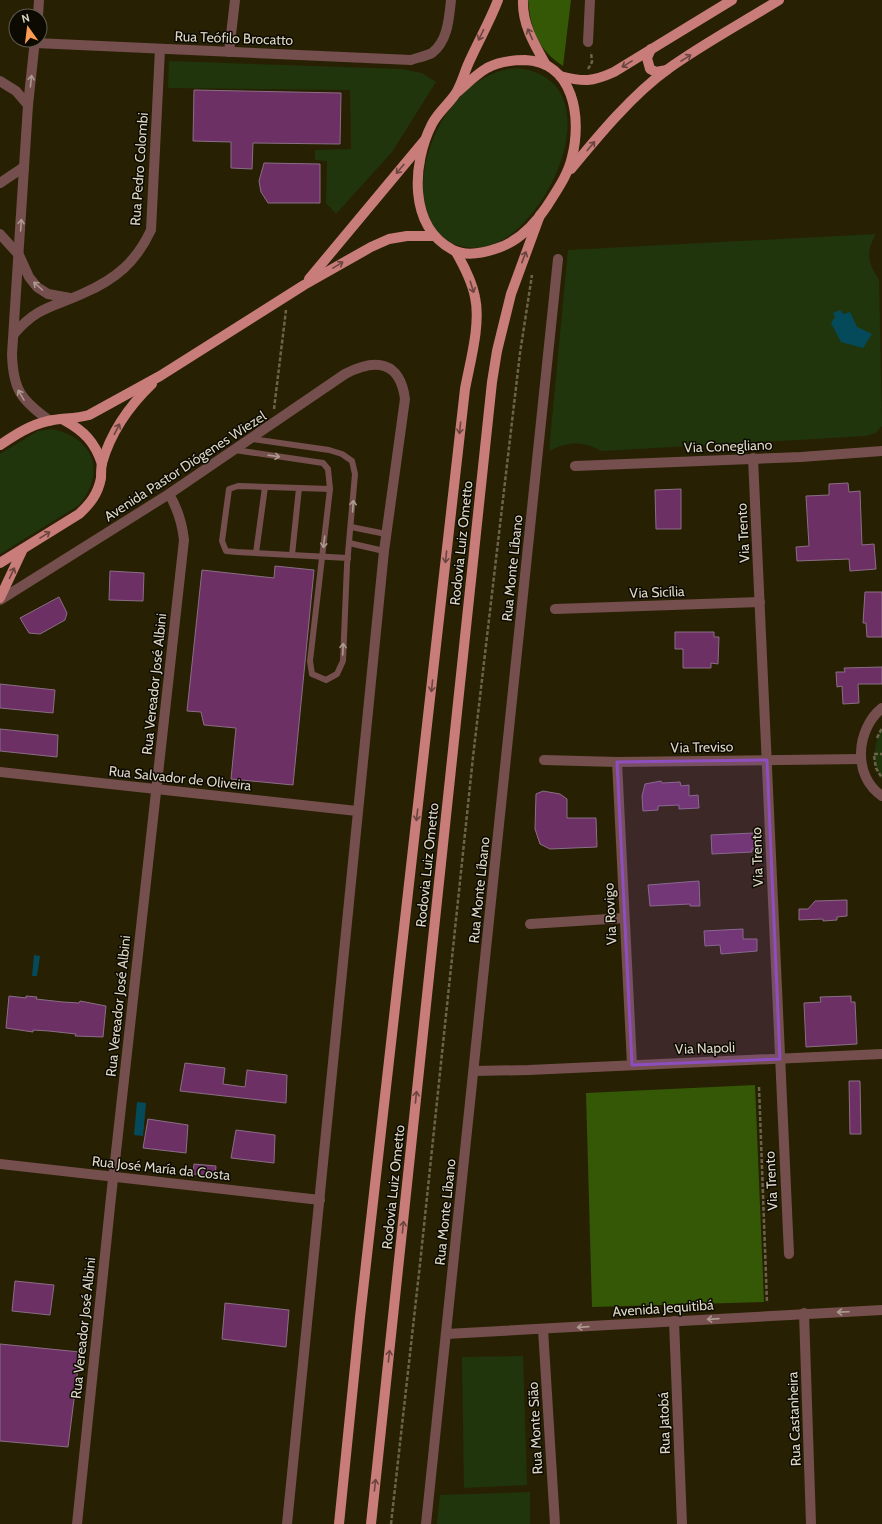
<svg xmlns="http://www.w3.org/2000/svg" width="882" height="1524" viewBox="0 0 882 1524" font-family="Cabin,sans-serif">
<rect width="100%" height="100%" fill="#282002"/>
<g fill="#20350c">
<polygon points="169,61 401,69 422,73 436,82 392,152 336,214 326,203 327,161 315,160 315,150 351,149 350,90 168,88"/>
<path d="M515,68C615,76 553,226 489,246C477,249 465,248 454,244C442,239 432,227 428,216C426,211 423,206 422,202C422,197 423,191 423,187C424,136 460,74 515,68Z"/>
<path d="M876,234C866,250 867,264 879,279L882,426L876,433L866,436L602,451C583,441 568,441 549,451L568,250Z"/>
<path d="M52,429C94,438 106,472 79,505L0,554V454L38,431Z"/>
<path d="M882,728V779C872,760 873,746 882,728Z"/>
<polygon points="523,1356 527,1485 464,1488 462,1357"/>
<polygon points="530,1492 530,1524 437,1524 440,1495"/>
</g>
<g fill="#345806">
<path d="M528,0H571L563,66C537,49 531,30 528,0Z"/>
<polygon points="755,1085 764,1302 592,1307 586,1093"/>
</g>
<g fill="#044a5a">
<polygon points="840,310 843,314 850,312 857,327 872,334 863,348 841,342 831,323 835,317 833,313"/>
<polygon points="34,955 40,956 37,976 32,976"/>
<polygon points="137,1102 146,1103 143,1136 134,1135"/>
</g>
<g fill="#6d3065" stroke="#8a6e85">
<polygon points="194,90 341,93 340,144 253,143 252,169 231,168 231,142 193,141"/>
<polygon points="264,163 320,164 320,203 268,203 261,192 259,181"/>
<polygon points="848,483 849,492 860,491 862,545 874,544 876,569 850,571 849,559 797,561 796,547 809,546 806,496 829,495 829,484"/>
<polygon points="681,489 681,529 656,529 655,490"/>
<polygon points="275,566 314,570 293,785 231,779 236,728 204,725 201,712 187,711 202,570 274,578"/>
<polygon points="110,571 144,573 143,601 109,600"/>
<polygon points="865,592 882,592 882,637 867,637 866,623 863,623"/>
<polygon points="59,597 67,613 65,620 40,634 29,633 20,618"/>
<polygon points="675,632 714,632 714,637 719,637 718,664 711,663 711,668 683,668 683,649 675,649"/>
<polygon points="882,667 882,684 858,684 859,703 843,704 842,686 837,687 836,672 845,672 844,668"/>
<polygon points="0,684 55,690 53,713 0,708"/>
<polygon points="0,729 58,735 57,757 0,751"/>
<polygon points="661,781 662,783 680,782 681,786 689,785 689,796 698,795 699,808 679,809 679,805 658,806 658,810 643,811 642,796 645,784"/>
<polygon points="543,791 560,794 567,799 567,818 596,818 597,847 550,849 540,844 535,829 536,794"/>
<polygon points="754,833 755,849 752,849 752,852 712,854 711,835"/>
<polygon points="699,881 700,906 690,906 690,904 650,906 648,885"/>
<polygon points="847,900 847,916 837,917 837,920 823,921 823,919 799,920 799,909 808,909 815,901"/>
<polygon points="743,929 743,939 757,939 757,951 721,954 720,945 705,946 704,931"/>
<polygon points="9,996 26,998 26,996 37,997 36,999 63,1002 79,1003 80,1001 106,1006 103,1037 75,1036 76,1034 49,1031 33,1030 33,1032 6,1028"/>
<polygon points="851,996 851,1002 855,1002 857,1044 806,1047 804,1003 821,1002 820,997"/>
<polygon points="185,1063 225,1068 223,1084 245,1087 247,1070 287,1075 286,1103 180,1091"/>
<polygon points="849,1081 860,1081 861,1134 850,1134"/>
<polygon points="148,1119 188,1125 186,1153 143,1148"/>
<polygon points="236,1130 275,1135 274,1163 231,1158"/>
<polygon points="194,1164 216,1166 215,1177 193,1174"/>
<polygon points="15,1281 54,1285 50,1315 12,1311"/>
<polygon points="225,1303 289,1310 286,1347 222,1339"/>
<polygon points="0,1344 80,1352 68,1447 0,1441"/>
</g>
<g fill="none" stroke-linecap="round" stroke-linejoin="round">
<g stroke="#6b644b" stroke-width="2.5" stroke-dasharray="4 2" stroke-linecap="butt">
<polyline points="588,69 592,62 591,52"/>
<polyline points="274,409 286,310"/>
<polyline points="877,738 882,728"/>
<polyline points="874,754 882,754"/>
<polyline points="874,756 876,768 882,778"/>
<polyline points="759,1087 767,1303"/>
<polyline points="391,1524 420,1264 473,757 520,353 532,275"/>
</g>
<g stroke="#744f4d" stroke-width="6">
<polyline points="235,450 323,463 328,469 330,489 310,661 312,674 326,680 337,674 343,661 347,565 355,474 352,461 342,454 329,450 252,439"/>
<polyline points="330,489 238,486 229,489 222,541 226,551 237,552 348,558"/>
<polyline points="351,527 386,534"/>
<polyline points="349,543 384,551"/>
<polyline points="256,553 265,487"/>
<polyline points="292,555 299,488"/>
</g>
<g stroke="#744f4d" stroke-width="10">
<polyline points="38,16 39,0"/>
<path d="M35,40L28,105L12,354C13,390 21,400 50,421"/>
<polyline points="588,42 590,0"/>
<path d="M35,43L411,60C417,58 426,56 432,53C448,41 449,18 451,0"/>
<polyline points="229,52 235,0"/>
<polyline points="0,81 16,91 28,105"/>
<polyline points="0,183 24,167"/>
<polyline points="0,234 19,255 29,277 37,287 48,294 70,298"/>
<path d="M14,334C38,306 54,307 84,293C116,279 136,262 151,230L160,49"/>
<polyline points="753,458 789,1254"/>
<polyline points="575,466 801,457 882,451"/>
<path d="M0,600L169,494L345,374C376,358 400,361 405,399L384,551L287,1524"/>
<polyline points="555,609 760,602"/>
<path d="M882,708C856,729 852,776 882,796"/>
<polyline points="544,760 617,762 861,759"/>
<polyline points="617,762 632,1065"/>
<polyline points="0,772 357,811"/>
<polyline points="530,924 624,918"/>
<polyline points="474,1071 529,1070 882,1054"/>
<polyline points="0,1164 320,1200"/>
<polyline points="804,1313 811,1524"/>
<polyline points="674,1321 682,1524"/>
<polyline points="543,1329 555,1524"/>
<polyline points="446,1334 882,1310"/>
<path d="M77,1524L111,1197L184,540C182,522 178,509 169,494"/>
<polyline points="426,1524 558,259"/>
</g>
<g stroke="#c87d7a" stroke-width="10">
<path d="M523,0C522,24 534,44 546,65"/>
<polyline points="651,49 647,58 650,69 656,72 667,70"/>
<path d="M560,76C584,82 592,82 614,72L732,0"/>
<path d="M456,93C466,85 475,75 487,68C498,62 512,60 525,60C574,62 582,118 572,157C568,175 557,190 547,206C535,224 519,241 498,248C484,253 467,257 453,250C408,227 412,163 432,124C438,112 449,104 456,93C462,83 465,70 470,60C479,40 490,21 498,0"/>
<path d="M571,169C599,135 632,95 668,69C703,44 742,23 779,0"/>
<polyline points="309,279 424,141"/>
<path d="M64,420C84,431 95,442 102,464"/>
<path d="M0,445C15,435 30,425 48,421C62,418 75,419 89,415L160,376L304,285L371,247L389,239L407,236H434"/>
<path d="M0,563L79,514C90,504 98,494 101,478C101,473 101,468 102,463C111,432 129,406 152,384"/>
<polyline points="0,598 23,549"/>
<path d="M339,1524L360,1317L465,389C470,362 481,324 475,297C472,281 464,266 456,252"/>
<polyline points="371,1524 492,382 497,351 511,294 540,215"/>
</g>
</g>
<defs><path id="oneway-shaft" d="M-6 0H5M1.5-3L5.5 0L1.5 3" fill="none" stroke-width="1.6" stroke-linecap="round" stroke-linejoin="round"/></defs>
<g stroke="#6a443e">
<use href="#oneway-shaft" transform="translate(530 34) rotate(-114)"/>
<use href="#oneway-shaft" transform="translate(481 35) rotate(116)"/>
<use href="#oneway-shaft" transform="translate(686 58) rotate(-32)"/>
<use href="#oneway-shaft" transform="translate(627 64) rotate(149)"/>
<use href="#oneway-shaft" transform="translate(591 146) rotate(-50)"/>
<use href="#oneway-shaft" transform="translate(400 169) rotate(130)"/>
<use href="#oneway-shaft" transform="translate(524 257) rotate(-69)"/>
<use href="#oneway-shaft" transform="translate(338 265) rotate(-31)"/>
<use href="#oneway-shaft" transform="translate(472 287) rotate(73)"/>
<use href="#oneway-shaft" transform="translate(460 428) rotate(96)"/>
<use href="#oneway-shaft" transform="translate(117 429) rotate(-63)"/>
<use href="#oneway-shaft" transform="translate(45 535) rotate(-32)"/>
<use href="#oneway-shaft" transform="translate(446 557) rotate(96)"/>
<use href="#oneway-shaft" transform="translate(12 573) rotate(-65)"/>
<use href="#oneway-shaft" transform="translate(432 686) rotate(96)"/>
<use href="#oneway-shaft" transform="translate(417 815) rotate(97)"/>
<use href="#oneway-shaft" transform="translate(416 1097) rotate(-84)"/>
<use href="#oneway-shaft" transform="translate(403 1227) rotate(-84)"/>
<use href="#oneway-shaft" transform="translate(389 1356) rotate(-84)"/>
<use href="#oneway-shaft" transform="translate(375 1485) rotate(-84)"/>
</g>
<g stroke="#ad998f">
<use href="#oneway-shaft" transform="translate(31 81) rotate(-84)"/>
<use href="#oneway-shaft" transform="translate(21 225) rotate(-86)"/>
<use href="#oneway-shaft" transform="translate(38 286) rotate(-138)"/>
<use href="#oneway-shaft" transform="translate(21 395) rotate(-120)"/>
<use href="#oneway-shaft" transform="translate(274 456) rotate(8)"/>
<use href="#oneway-shaft" transform="translate(353 506) rotate(-86)"/>
<use href="#oneway-shaft" transform="translate(324 542) rotate(97)"/>
<use href="#oneway-shaft" transform="translate(343 649) rotate(-87)"/>
<use href="#oneway-shaft" transform="translate(843 1312) rotate(178)"/>
<use href="#oneway-shaft" transform="translate(713 1319) rotate(176)"/>
<use href="#oneway-shaft" transform="translate(583 1327) rotate(176)"/>
</g>
<path fill="#8e4ec0" fill-opacity="0.2" stroke="#8e4ec0" stroke-width="3" stroke-linejoin="round" d="M767,760L780,1059L632,1065L617,762Z"/>
<g text-anchor="middle" stroke-width="3" stroke-linejoin="round" paint-order="stroke">
<g font-size="14" fill="#dbd6c5" stroke="#0d0a02">
<text transform="translate(234 38) rotate(2)" y="5">Rua Teófilo Brocatto</text>
<text transform="translate(139 169) rotate(-86)" y="5">Rua Pedro Colombi</text>
<text transform="translate(728 446) rotate(-2)" y="5">Via Conegliano</text>
<text transform="translate(185 466) rotate(-33)" y="5">Avenida Pastor Diógenes Wiezel</text>
<text transform="translate(743 533) rotate(-93)" y="5">Via Trento</text>
<text transform="translate(461 543) rotate(-84)" y="5">Rodovia Luiz Ometto</text>
<text transform="translate(512 568) rotate(-84)" y="5">Rua Monte Líbano</text>
<text transform="translate(657 592) rotate(-2)" y="5">Via Sicília</text>
<text transform="translate(154 684) rotate(-84)" y="5">Rua Vereador José Albini</text>
<text transform="translate(702 747) rotate(-1)" y="5">Via Treviso</text>
<text transform="translate(180 778) rotate(6)" y="5">Rua Salvador de Oliveira</text>
<text transform="translate(757 857) rotate(-92)" y="5">Via Trento</text>
<text transform="translate(427 865) rotate(-84)" y="5">Rodovia Luiz Ometto</text>
<text transform="translate(479 890) rotate(-84)" y="5">Rua Monte Líbano</text>
<text transform="translate(610 914) rotate(-93)" y="5">Via Rovigo</text>
<text transform="translate(118 1006) rotate(-84)" y="5">Rua Vereador José Albini</text>
<text transform="translate(705 1048) rotate(-2)" y="5">Via Napoli</text>
<text transform="translate(161 1168) rotate(6)" y="5">Rua José María da Costa</text>
<text transform="translate(771 1181) rotate(-93)" y="5">Via Trento</text>
<text transform="translate(393 1187) rotate(-84)" y="5">Rodovia Luiz Ometto</text>
<text transform="translate(445 1212) rotate(-84)" y="5">Rua Monte Líbano</text>
<text transform="translate(663 1308) rotate(-4)" y="5">Avenida Jequitibá</text>
<text transform="translate(83 1328) rotate(-84)" y="5">Rua Vereador José Albini</text>
<text transform="translate(794 1419) rotate(-92)" y="5">Rua Castanheira</text>
<text transform="translate(664 1423) rotate(-92)" y="5">Rua Jatobá</text>
<text transform="translate(535 1428) rotate(-93)" y="5">Rua Monte Sião</text>
</g>
</g>
<g transform="translate(28 28) rotate(346)"><circle r="19" fill="#0d0a02" stroke="#5f5c50"/>
<path d="M0-3L7 15L0 10L-7 15Z" fill="#fc9d53"/>
<text y="-6" font-size="11" font-weight="bold" text-anchor="middle" fill="#dbd6c5">N</text>
</g>
</svg>
